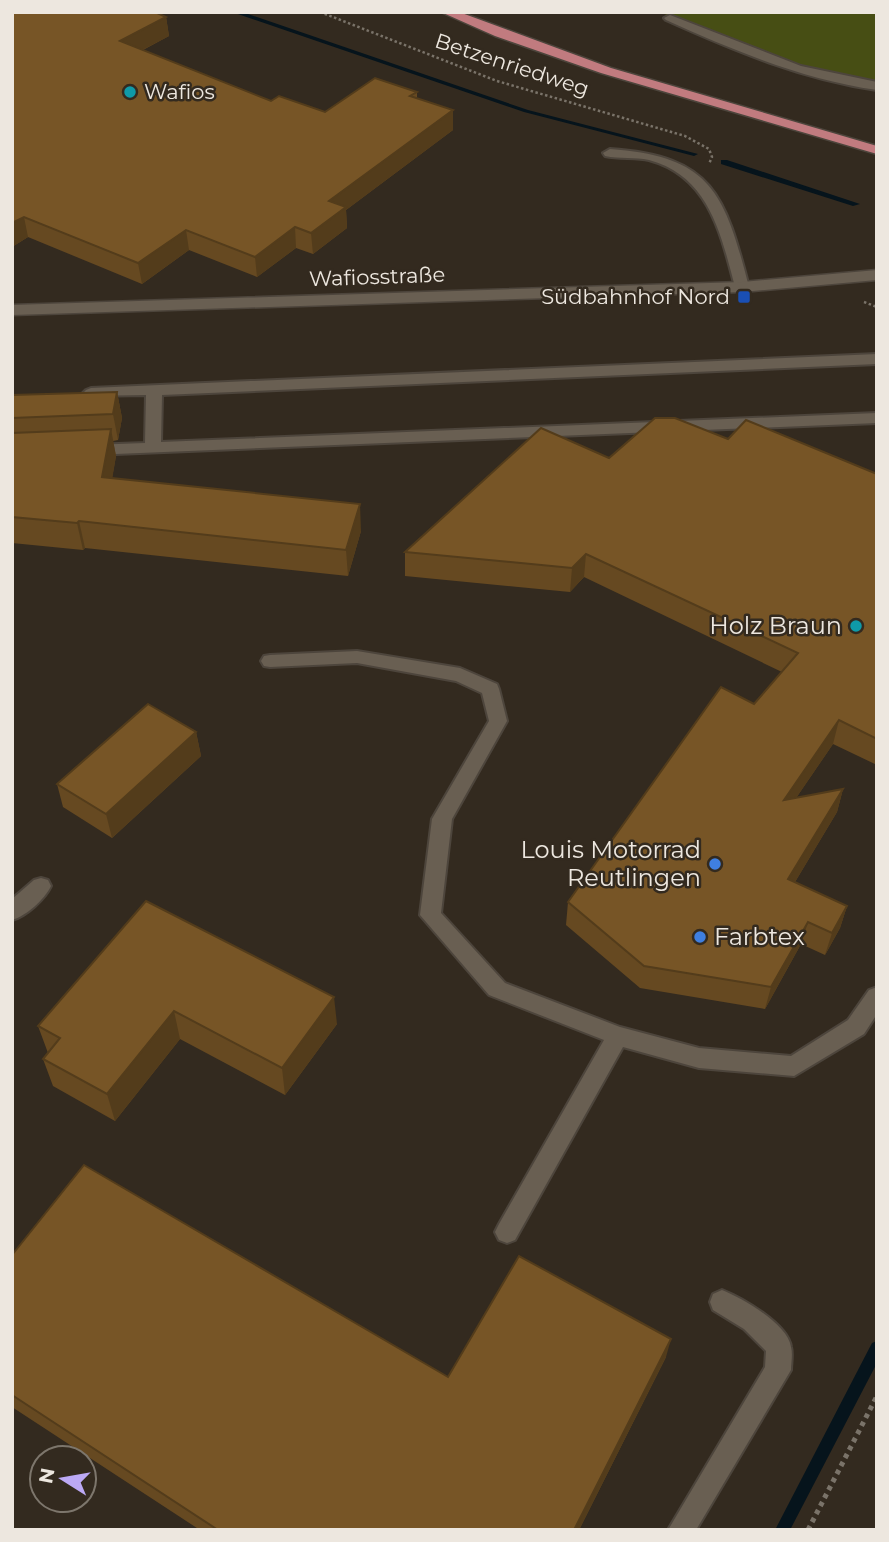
<svg xmlns="http://www.w3.org/2000/svg" width="889" height="1542" viewBox="0 0 889 1542" font-family="Montserrat,sans-serif">
<rect width="100%" height="100%" fill="#332a1f"/>
<path fill="#474e14" d="M660,12H877V85C800,73 730,43 660,12Z"/>
<g fill="none" stroke-linecap="round" stroke-linejoin="round">
<g fill="#06141c" fill-rule="evenodd">
<polygon points="232,12 242,12 528,110 698,154 694,156 524,112"/>
<polygon points="721,160 727,160 860,204 853,206 721,164"/>
<polygon points="877,1341 877,1363 790,1530 775,1530 872,1343"/>
</g>
<g stroke="#4d453c" stroke-width="4">
<g id="lane">
<path d="M670,15L801,66L877,82V90C802,79 735,51 666,20L664,18Z"/>
<path d="M610,149C713,156 725,195 749,287L747,290H737L735,287C721,234 709,176 649,160C635,157 620,159 605,156L603,153Z"/>
<polygon points="877,354 877,364 162,395 161,442 877,413 877,423 91,455 83,450 91,445 145,443 146,395 86,396 83,393 86,390 91,388"/>
<polygon points="357,651 460,668 497,684 499,689 507,721 452,819 441,913 505,983 620,1027 699,1048 791,1056 848,1020 869,990 877,987 877,1014 864,1034 794,1076 699,1068 623,1047 515,1240 507,1243 499,1240 495,1232 499,1224 604,1040 489,995 420,915 432,819 489,721 482,693 456,681 357,663 270,667 264,666 261,661 264,656 270,655"/>
<path d="M41,878L48,880L51,886C45,899 26,916 12,920V899L34,880Z"/>
<path d="M722,1290C742,1298 788,1324 791,1347C793,1354 791,1363 791,1370L696,1530H668L765,1367L766,1351L744,1329L713,1310L710,1302L713,1294Z"/>
</g>
</g>
<g stroke="#4d453c" stroke-width="3">
<polygon id="street" points="877,270 877,280 742,292 12,315 12,305 742,282"/>
</g>
<g stroke="#4d453c" stroke-width="3">
<polygon id="primary" points="441,12 459,12 611,68 877,146 877,154 601,73 495,36"/>
</g>
<g stroke="#7a7369" stroke-width="2.5" stroke-dasharray="2.5 2.5" stroke-linecap="butt">
<polyline points="320,12 497,81 685,136 709,149 712,157 709,164"/>
<polyline points="864,302 877,307"/>
</g>
<polyline stroke="#7a7369" stroke-width="5" stroke-dasharray="4.5 4.5" stroke-linecap="butt" points="808,1530 877,1396"/>
<use href="#lane" fill="#695f52" fill-rule="evenodd"/>
<use href="#street" fill="#695f52" fill-rule="evenodd"/>
<use href="#primary" fill="#c17b7f" fill-rule="evenodd"/>
</g>
<g fill="#664921">
<polygon points="12,12 166,17 169,36 143,50 271,101 325,112 417,92 417,98 453,110 453,130 346,210 347,228 313,254 296,248 257,277 189,250 142,284 28,237 12,247"/>
<polygon points="117,392 122,418 118,440 113,441 116,456 112,478 361,531 348,576 85,548 83,550 12,543 12,395"/>
<polygon points="728,439 877,474 877,765 833,744 796,798 843,789 837,812 795,882 847,906 840,928 825,955 801,944 765,1009 640,988 566,925 568,902 754,704 782,672 584,577 570,592 405,576 405,552 609,458"/>
<polygon points="196,732 201,756 112,838 63,807 57,784"/>
<polygon points="146,901 337,1024 285,1095 180,1039 115,1121 53,1086 43,1059 48,1053 38,1026"/>
<polygon points="12,1255 448,1377 666,1357 579,1530 200,1530 12,1407"/>
</g>
<g fill="#533c1b">
<polygon points="166,17 169,36 123,60 120,41"/>
<polygon points="453,110 453,130 346,210 347,228 313,254 311,233 329,201"/>
<polygon points="24,217 28,237 12,247 12,223"/>
<polygon points="295,227 296,248 257,277 255,257"/>
<polygon points="186,230 189,250 142,284 138,263"/>
<polygon points="117,392 122,418 118,440 113,414"/>
<polygon points="111,429 116,456 108,504 102,477"/>
<polygon points="360,504 361,531 348,576 346,550"/>
<polygon points="79,521 85,548 83,550 77,523"/>
<polygon points="586,554 584,577 570,592 572,568"/>
<polygon points="839,720 833,744 779,823 784,800"/>
<polygon points="196,732 201,756 112,838 106,814"/>
<polygon points="843,789 837,812 783,902 788,879"/>
<polygon points="847,906 840,928 825,955 832,933"/>
<polygon points="808,922 801,944 765,1009 771,987"/>
<polygon points="334,997 337,1024 285,1095 282,1068"/>
<polygon points="174,1011 180,1039 115,1121 107,1094"/>
<polygon points="671,1339 666,1357 579,1530 574,1530"/>
</g>
<g fill="#775526" stroke="#533c1b" stroke-width="2">
<polygon points="12,12 155,12 166,17 120,41 271,101 279,96 325,112 375,78 417,92 410,96 453,110 329,201 346,207 311,233 295,227 255,257 186,230 138,263 24,217 12,223"/>
<polygon points="117,392 113,414 12,418 12,395"/>
<polygon points="655,418 675,418 728,439 746,420 877,474 877,739 839,720 784,800 843,789 788,879 847,906 832,933 808,922 771,987 644,966 568,902 721,687 754,704 798,653 586,554 572,568 405,552 541,428 609,458"/>
<polygon points="111,429 102,477 360,504 346,550 79,521 77,523 12,517 12,433"/>
<polygon points="148,704 196,732 106,814 57,784"/>
<polygon points="146,901 334,997 282,1068 174,1011 107,1094 43,1059 60,1038 38,1026"/>
<polygon points="84,1165 448,1377 519,1256 671,1339 574,1530 218,1530 12,1395 12,1255"/>
</g>
<g fill="#0f9aa8" stroke="#332a1f" stroke-width="2.5">
<circle cx="130" cy="92" r="7"/>
<circle cx="856" cy="626" r="7"/>
</g>
<rect fill="#1a4fb4" stroke="#332a1f" stroke-width="2.5" x="737" y="290" width="14" height="14" rx="3.5"/>
<g fill="#3f7fe0" stroke="#332a1f" stroke-width="2.5">
<circle cx="715" cy="864" r="7"/>
<circle cx="700" cy="937" r="7"/>
</g>
<g text-anchor="middle" stroke-width="5" stroke-linejoin="round" paint-order="stroke">
<g font-size="21" fill="#ede7df" stroke="#332a1f">
<text transform="translate(512 65) rotate(18)" y="7">Betzenriedweg</text>
<text transform="translate(377 277) rotate(-2)" y="7">Wafiosstraße</text>
</g>
<g font-size="21" fill="#ede7df" stroke="#332a1f" text-anchor="start">
<text x="144" y="99">Wafios</text>
<text x="730" y="304" text-anchor="end">Südbahnhof Nord</text>
</g>
<g font-size="24" fill="#ede7df" stroke="#332a1f" text-anchor="end">
<text x="842" y="634">Holz Braun</text>
<text x="701" y="858">Louis Motorrad<tspan x="701" dy="28">Reutlingen</tspan></text>
<text x="714" y="945" text-anchor="start">Farbtex</text>
</g>
</g>
<rect width="889" height="1542" fill="none" stroke="#ede7df" stroke-width="28"/>
<g transform="translate(63 1479) rotate(281)"><circle r="33" fill="#332a1f" stroke="#7d766c" stroke-width="2"/>
<path d="M0-5L12 26L0 18L-12 26Z" fill="#bca9f5"/>
<text y="-10" font-size="19" font-weight="bold" text-anchor="middle" fill="#ede7df">N</text>
</g>
</svg>
